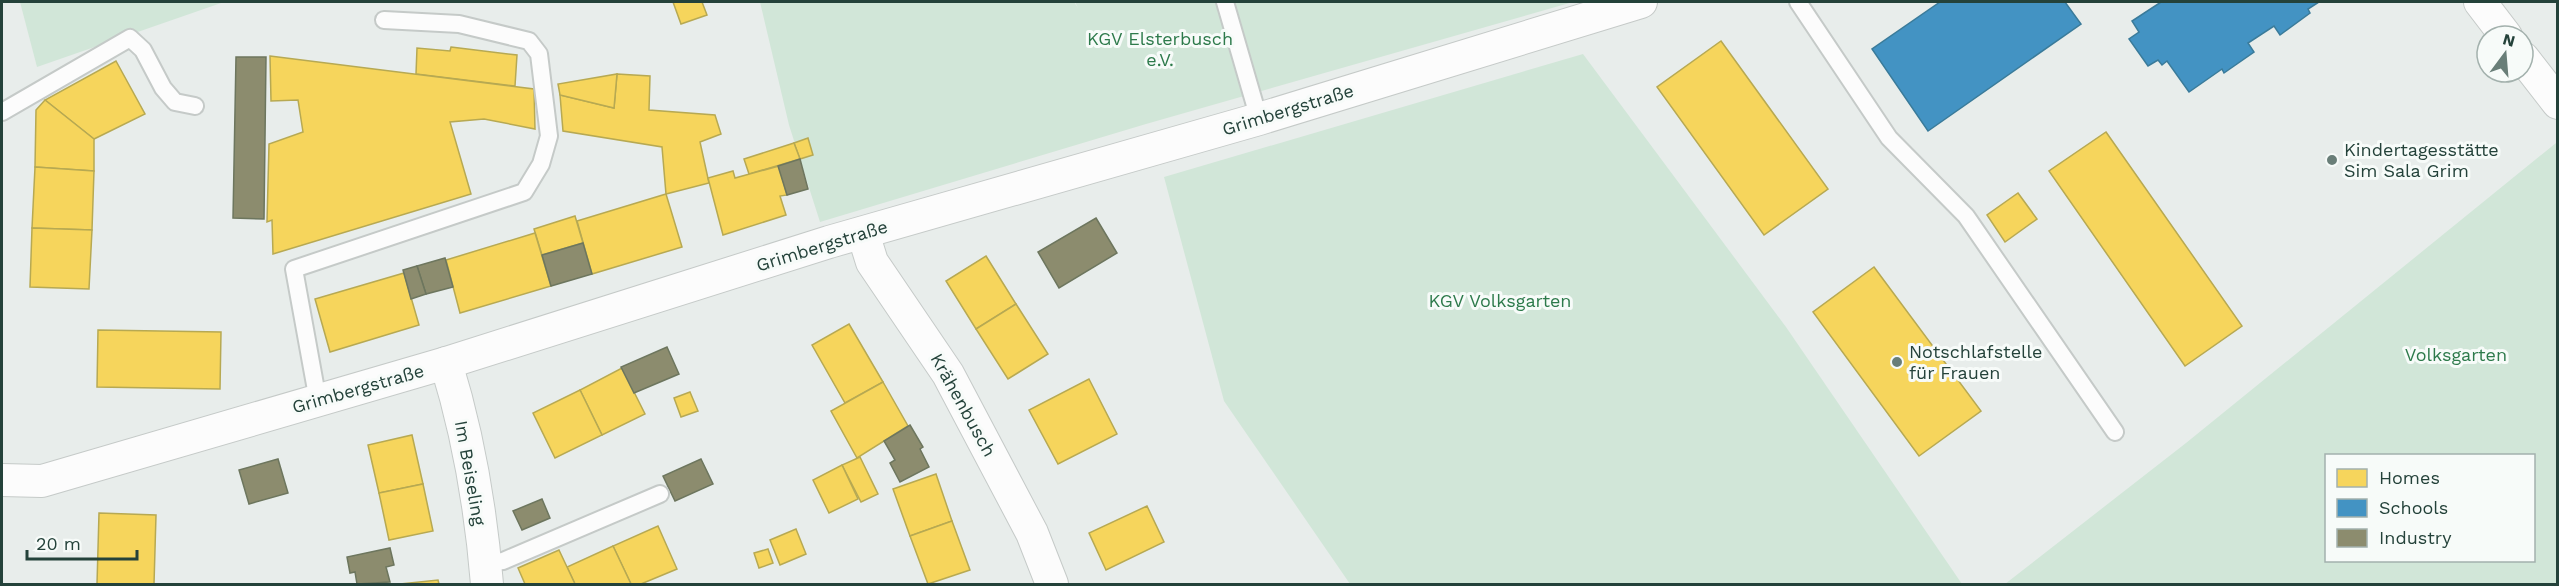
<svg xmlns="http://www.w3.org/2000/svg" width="2559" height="586" viewBox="0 0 2559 586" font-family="'Work Sans',sans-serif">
<rect width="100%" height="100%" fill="#e8edeb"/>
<g fill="#d1e6d8" fill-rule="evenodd">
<polygon points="20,2 224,2 37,67"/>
<polygon points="760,2 1074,2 1078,8 1075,2 1573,2 1146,124 820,222 789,125"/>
<polygon points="1583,54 1786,327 1962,584 1350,584 1224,401 1164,177"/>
<path d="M2556,143L2557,584H2005L2186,443ZM2326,456H2534V560H2326Z"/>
</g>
<g fill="#f6d55c" stroke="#b7a952" stroke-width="1.5">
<polygon points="673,2 702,2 707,15 681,24"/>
<polygon points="1721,41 1828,189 1764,235 1657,87"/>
<polygon points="451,47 517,55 515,86 416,74 417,48 450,51"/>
<polygon points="270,56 534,89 535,129 484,119 450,122 471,194 273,254 272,220 267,222 269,144 303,132 298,100 271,101"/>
<polygon points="116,61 145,114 94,139 45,100"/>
<polygon points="617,74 650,76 649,110 715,115 721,134 700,142 709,183 666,194 662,147 563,131 560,95 614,108"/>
<polygon points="617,74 614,108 560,95 558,84"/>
<polygon points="45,100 94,139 94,171 35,167 36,110"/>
<polygon points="2106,132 2242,326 2185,366 2049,171"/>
<polygon points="808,138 813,155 800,159 794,143"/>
<polygon points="794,143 800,159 749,174 744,159"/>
<polygon points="779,166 787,195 780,196 786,215 723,235 708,178 733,171 735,178"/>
<polygon points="35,167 94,171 92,230 32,228"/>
<polygon points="2018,193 2037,219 2005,242 1987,215"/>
<polygon points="666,194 682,247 592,274 577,221"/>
<polygon points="575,216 583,243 542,255 534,229"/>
<polygon points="32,228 92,230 89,289 30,287"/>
<polygon points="535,233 551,286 460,313 446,260"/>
<polygon points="986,256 1016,304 976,329 946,281"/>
<polygon points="1874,267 1981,411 1919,456 1813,312"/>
<polygon points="404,273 419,325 330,352 315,299"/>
<polygon points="1016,304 1048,354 1008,379 976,329"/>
<polygon points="849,324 883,382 845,403 812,345"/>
<polygon points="98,330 221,332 220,389 97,387"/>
<polygon points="622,368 645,414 602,435 580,390"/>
<polygon points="1089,379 1117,434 1058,464 1029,410"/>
<polygon points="883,382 908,426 857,458 831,411"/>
<polygon points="580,390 602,435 555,458 533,413"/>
<polygon points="690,392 698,411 681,417 674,398"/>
<polygon points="412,435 423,484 379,493 368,445"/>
<polygon points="860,457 878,494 861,502 842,465"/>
<polygon points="842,465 858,499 829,513 813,480"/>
<polygon points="936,474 952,521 910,536 893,489"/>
<polygon points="423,484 433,531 389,540 379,493"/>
<polygon points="1147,506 1164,542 1106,570 1089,533"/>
<polygon points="99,513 156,515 154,584 97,584"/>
<polygon points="952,521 970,570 928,584 910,536"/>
<polygon points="658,526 677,569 641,584 631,584 613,546"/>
<polygon points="796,529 806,554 780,565 770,540"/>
<polygon points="613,546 631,584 575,584 567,567"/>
<polygon points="768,549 773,563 759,568 754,553"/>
<polygon points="559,550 575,584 525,584 518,568"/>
<polygon points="438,580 439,584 400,584"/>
</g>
<g fill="#4393c3" stroke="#3a7b9a" stroke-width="1.5">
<polygon points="1940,2 2065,2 2081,24 1928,131 1872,49"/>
<polygon points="2161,2 2319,2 2308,9 2310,13 2280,35 2274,26 2248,43 2254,52 2224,73 2222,69 2189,92 2167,61 2162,65 2158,60 2148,66 2129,39 2139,32 2132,21"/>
</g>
<g fill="#8c8c6e" stroke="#6d765e" stroke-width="1.5">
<polygon points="236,57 266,57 264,219 233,218"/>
<polygon points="800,159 808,189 787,195 778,166"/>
<polygon points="1096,218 1117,253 1059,288 1038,252"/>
<polygon points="583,243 592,274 551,286 542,255"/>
<polygon points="445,258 453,287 426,294 417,266"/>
<polygon points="417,266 426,294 411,299 403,270"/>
<polygon points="667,347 679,374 634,393 621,367"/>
<polygon points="910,425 923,447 920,449 929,467 900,482 890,463 895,460 884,441"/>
<polygon points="278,459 288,493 249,504 239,470"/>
<polygon points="701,459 713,484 675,501 663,476"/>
<polygon points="542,499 550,518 522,530 513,511"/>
<polygon points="390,548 394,565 386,567 390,582 357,584 355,572 350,573 347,557"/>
</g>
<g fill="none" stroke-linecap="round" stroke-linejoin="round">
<g stroke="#c5cac8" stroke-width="20">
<g id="lane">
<polyline points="1225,2 1259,119"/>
<polyline points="1798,2 1889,138 1966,216 2115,432"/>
<polyline points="2,112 130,38 143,50 163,88 175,102 195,106"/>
<polyline points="318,401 294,269 524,192 541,164 549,136 539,54 529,41 459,24 384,20"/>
<polyline points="485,563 503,561 660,494"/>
</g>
</g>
<g stroke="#c5cac8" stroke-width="34">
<g id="street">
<polyline points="2480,2 2506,36"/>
<polyline points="2523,58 2558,103"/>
<polyline points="863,233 872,262 948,374 1032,533 1052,584"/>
<path d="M446,363C468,434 481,510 487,584"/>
<polyline points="2,480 42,481 446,363 829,242 1259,119 1641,2"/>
</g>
</g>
<use href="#lane" stroke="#fcfcfc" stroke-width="16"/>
<use href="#street" stroke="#fcfcfc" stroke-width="32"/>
</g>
<g fill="#697e78" stroke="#f7fbf9" stroke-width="2">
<circle cx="2332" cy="160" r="6"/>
<circle cx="1897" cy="362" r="6"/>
</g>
<g text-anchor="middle" stroke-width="6" stroke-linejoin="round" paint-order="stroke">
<g font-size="18" fill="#2d7a4b" stroke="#f7fbf9">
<text x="1160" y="45">KGV Elsterbusch<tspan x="1160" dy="21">e.V.</tspan></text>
<text x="1500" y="307">KGV Volksgarten</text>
<text x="2456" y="361">Volksgarten</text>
</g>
<g font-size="18" fill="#24423a" stroke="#f7fbf9">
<text transform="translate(1288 110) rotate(-17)" y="6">Grimbergstraße</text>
<text transform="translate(822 246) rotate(-17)" y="6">Grimbergstraße</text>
<text transform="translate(358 389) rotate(-16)" y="6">Grimbergstraße</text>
<text transform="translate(963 405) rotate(61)" y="6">Krähenbusch</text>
<text transform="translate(470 473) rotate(80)" y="6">Im Beiseling</text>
</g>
<g font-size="18" fill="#24423a" stroke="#f7fbf9" text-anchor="start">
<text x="2344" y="156">Kindertagesstätte<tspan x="2344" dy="21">Sim Sala Grim</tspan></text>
<text x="1909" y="358">Notschlafstelle<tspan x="1909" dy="21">für Frauen</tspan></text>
</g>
</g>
<rect width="2559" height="586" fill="none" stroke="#24423a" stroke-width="6"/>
<rect x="2325" y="454" width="210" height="108" fill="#f7fbf9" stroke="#a3b1ad" stroke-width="1.5"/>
<rect x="2337" y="469" width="30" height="18" fill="#f6d55c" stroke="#a3b1ad" stroke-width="1.5"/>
<text x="2379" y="484" font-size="18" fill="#24423a">Homes</text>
<rect x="2337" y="499" width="30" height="18" fill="#4393c3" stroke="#a3b1ad" stroke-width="1.5"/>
<text x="2379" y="514" font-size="18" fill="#24423a">Schools</text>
<rect x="2337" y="529" width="30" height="18" fill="#8c8c6e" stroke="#a3b1ad" stroke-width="1.5"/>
<text x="2379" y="544" font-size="18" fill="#24423a">Industry</text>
<g transform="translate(2505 54) rotate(16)"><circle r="28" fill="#f7fbf9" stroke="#a3b1ad" stroke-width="1.5"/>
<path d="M0-4.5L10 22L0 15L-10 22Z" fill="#697e78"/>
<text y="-9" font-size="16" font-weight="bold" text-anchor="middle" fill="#24423a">N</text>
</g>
<path d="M27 550v9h110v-9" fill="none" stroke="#24423a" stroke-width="3"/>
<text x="36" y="550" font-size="18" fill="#24423a" stroke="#f7fbf9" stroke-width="4.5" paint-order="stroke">20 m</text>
</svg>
